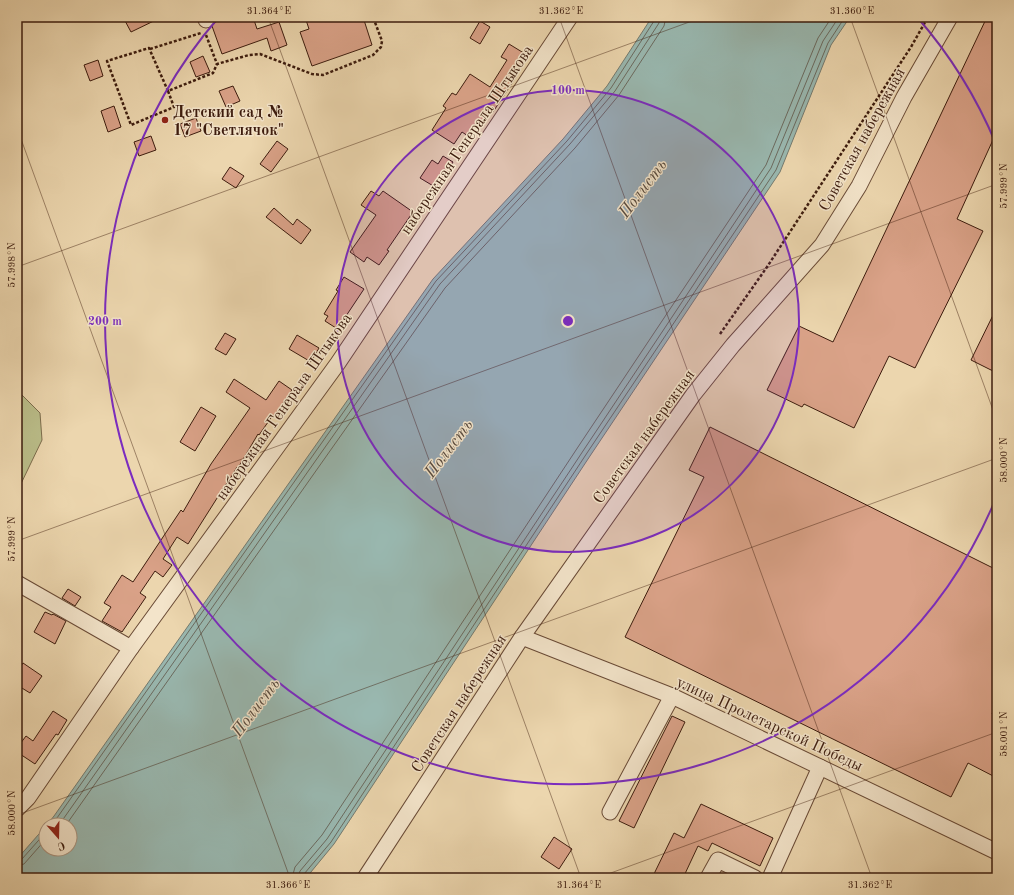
<svg xmlns="http://www.w3.org/2000/svg" width="1014" height="895" viewBox="0 0 1014 895" font-family="'Old Standard TT',serif">
<rect width="100%" height="100%" fill="#ecd6ae"/>
<filter id="stains"><feTurbulence type="fractalNoise" baseFrequency=".005" numOctaves="4"/><feColorMatrix values="0 0 0 0 .2 0 0 0 0 .09 0 0 0 0 .02 0 0 0 .5 -.17"/></filter>
<radialGradient id="worn" r=".72"><stop offset=".6" stop-color="#630" stop-opacity="0"/><stop offset="1" stop-color="#630" stop-opacity=".3"/></radialGradient>
<polygon fill="#babd89" stroke="#7c6c4c" points="17,390 40,413 42,440 17,492"/>
<polygon fill="#99b8b0" stroke="#747a6f" points="652,17 850,17 831,45 780,172 590,456 334,844 306,878 17,878 17,859 46,826 46,849 70,849 70,825 47,825 54,816 433,279 563,139 607,86"/>
<g fill="none" stroke-linecap="round" stroke-linejoin="round">
<g stroke="#6b6a5f" stroke-width="1">
<polyline points="52,825 436,281 567,141 611,88 654,21 655,17"/>
<polyline points="59,825 440,284 570,144 615,91 659,23 660,17"/>
<polyline points="66,825 445,288 575,148 619,95 664,26 666,17"/>
<polyline points="17,861 22,859 46,832"/>
<polyline points="17,866 24,864 46,839"/>
<polyline points="292,878 295,867 322,835 578,447 766,165 818,38 832,17"/>
<polyline points="298,878 300,871 327,839 583,451 771,168 823,41 839,17"/>
<polyline points="303,878 304,874 331,842 587,453 776,170 828,43 845,17"/>
</g>
</g>
<g fill="#daa288" stroke="#3d1c0e">
<polygon points="123,17 162,17 131,32"/>
<polygon points="227,17 253,17 257,29 279,22 287,45 271,51 267,38 222,54 212,26 217,21"/>
<polygon points="305,17 363,17 372,45 312,66 300,32 309,29"/>
<polygon points="987,17 997,17 997,131 957,219 983,231 915,368 889,356 854,428 804,404 802,407 767,390 799,326 833,342"/>
<polygon points="480,21 490,27 480,44 470,38"/>
<polygon points="509,44 527,55 514,76 516,77 493,112 491,110 479,129 474,126 468,136 462,132 454,144 432,130 446,108 443,106 452,93 456,95 470,74 490,87 507,60 501,57"/>
<polygon points="203,56 210,72 196,77 190,62"/>
<polygon points="98,60 103,76 90,81 84,65"/>
<polygon points="233,86 240,101 226,107 219,91"/>
<polygon points="114,106 121,127 108,132 101,111"/>
<polygon points="196,118 201,131 185,137 180,124"/>
<polygon points="151,136 156,150 139,156 134,142"/>
<polygon points="277,141 288,149 271,172 260,164"/>
<polygon points="443,156 453,162 448,170 451,172 440,190 420,178 432,160 438,164"/>
<polygon points="230,167 244,176 236,188 222,179"/>
<polygon points="371,191 379,196 383,191 413,212 387,250 389,251 379,265 367,257 364,262 350,252 376,215 361,205"/>
<polygon points="274,208 293,225 297,219 311,230 301,244 266,217"/>
<polygon points="344,277 364,289 342,322 341,321 336,328 325,321 328,316 324,314 338,291 336,290"/>
<polygon points="997,307 997,373 971,360"/>
<polygon points="225,333 236,339 226,355 215,349"/>
<polygon points="297,335 319,348 311,362 289,349"/>
<polygon points="234,379 266,400 279,381 292,390 274,416 273,415 259,435 258,434 238,468 237,467 227,484 226,484 188,544 177,537 163,559 172,565 163,577 155,571 140,593 146,597 122,632 102,621 111,607 104,603 122,575 133,582 181,510 183,512 211,464 250,408 226,392"/>
<polygon points="201,407 216,416 195,451 180,442"/>
<polygon points="710,427 997,570 997,705 992,714 997,717 997,778 968,763 951,797 625,637 704,477 689,470"/>
<polygon points="68,589 81,597 75,606 62,598"/>
<polygon points="45,612 52,615 53,614 66,621 55,644 34,632"/>
<polygon points="23,663 42,676 30,693 17,685 17,672"/>
<polygon points="53,711 67,720 58,735 56,734 35,764 17,752 17,748 26,736 33,741"/>
<polygon points="672,716 685,722 634,828 619,821"/>
<polygon points="701,804 773,838 760,866 712,843 708,851 698,846 683,878 652,878 674,833 684,838"/>
<polygon points="554,837 572,849 559,869 541,857"/>
</g>
<g fill="none" stroke-linecap="round" stroke-linejoin="round">
<g stroke="#694a36" stroke-width="17">
<g id="minor">
<polyline points="206,20 209,17"/>
<polyline points="17,583 131,648"/>
<polyline points="522,637 672,696 997,852"/>
<polyline points="17,809 28,798 131,648 338,363 570,17"/>
<polyline points="610,812 672,696"/>
<polyline points="365,878 522,637 693,395 733,345 822,245 859,186 904,97 950,17"/>
<polyline points="708,878 718,860 755,878"/>
<polyline points="770,878 820,767"/>
</g>
</g>
<g stroke="#3d1c0e" stroke-width="2.5" stroke-dasharray="3 2" stroke-linecap="butt">
<polyline points="206,35 217,64 249,55 260,54 312,74 323,75 373,55 381,47 382,41 373,17"/>
<polyline points="150,49 201,33"/>
<polyline points="168,91 149,48 107,61 131,125 174,107 168,91 213,73 217,64"/>
<polyline points="720,334 767,267 911,47 928,17"/>
</g>
<use href="#minor" stroke="#f3e4ca" stroke-width="15"/>
</g>
<path fill="none" stroke="#3d1c0e" stroke-width="1" stroke-opacity="0.45" d="M268,17L581,878M559,17L872,878M850,17L997,421M17,128L290,878M17,267L703,17M17,541L997,184M17,815L997,458M597,878L997,732"/>
<circle cx="568" cy="321" r="231" fill="#7b2cbf" fill-opacity=".12"/>
<g fill="none" stroke="#7b2cbf" stroke-width="2">
<circle cx="568" cy="321" r="231"/>
<path d="M996 498A463 463 0 1 1 219 17M917 17A463 463 0 0 1 996 144"/>
</g>
<circle fill="#8f2418" stroke="#f3e4ca" stroke-width="1.5" cx="165" cy="120" r="4"/>
<g text-anchor="middle" stroke-width="3" stroke-linejoin="round" paint-order="stroke">
<g font-size="16" font-weight="bold" fill="#3d1c0e" stroke="#f3e4ca" text-anchor="start">
<text x="173" y="117">Детский сад №<tspan x="173" dy="18">17 "Светлячок"</tspan></text>
</g>
<g font-size="16" fill="#3d1c0e" stroke="#f3e4ca">
<text transform="translate(466 139) rotate(-56)" y="6">набережная Генерала Штыкова</text>
<text transform="translate(861 139) rotate(-61)" y="6">Советская набережная</text>
<text transform="translate(283 406) rotate(-55)" y="6">набережная Генерала Штыкова</text>
<text transform="translate(643 436) rotate(-54)" y="6">Советская набережная</text>
<text transform="translate(458 703) rotate(-57)" y="6">Советская набережная</text>
<text transform="translate(770 723) rotate(25)" y="6">улица Пролетарской Победы</text>
</g>
<g font-size="17" font-style="italic" fill="#594b3f" stroke="#f3e4ca">
<text transform="translate(642 188) rotate(-53)" y="6">Полисть</text>
<text transform="translate(448 448) rotate(-53)" y="6">Полисть</text>
<text transform="translate(255 707) rotate(-53)" y="6">Полисть</text>
</g>
</g>
<circle cx="568" cy="321" r="6" fill="#7b2cbf" stroke="#f3e4ca" stroke-width="2"/>
<g font-size="12" text-anchor="middle" font-weight="bold" fill="#7b2cbf" stroke="#f3e4ca" stroke-width="3" stroke-linejoin="round" paint-order="stroke">
<text x="568" y="94">100 m</text>
<text x="105" y="325">200 m</text>
</g>
<rect width="1014" height="895" fill="none" stroke="#ecd6ae" stroke-width="44"/>
<g transform="translate(58 837) rotate(160)"><circle r="19" fill="#f3e4ca" stroke="#aa947f"/>
<path d="M0-3L7 15L0 10L-7 15Z" fill="#8f2418"/>
<text y="-6" font-size="11" font-weight="bold" text-anchor="middle" fill="#3d1c0e">С</text>
</g>
<rect x="22" y="22" width="970" height="851" fill="none" stroke="#3d1c0e" stroke-width="1.5"/>
<g font-size="10" text-anchor="middle" fill="#3d1c0e">
<text x="269" y="14">31.364°E</text>
<text x="561" y="14">31.362°E</text>
<text x="852" y="14">31.360°E</text>
<text transform="translate(1003 186) rotate(-90)" y="4">57.999°N</text>
<text transform="translate(11 265) rotate(-90)" y="4">57.998°N</text>
<text transform="translate(1003 460) rotate(-90)" y="4">58.000°N</text>
<text transform="translate(11 539) rotate(-90)" y="4">57.999°N</text>
<text transform="translate(1003 734) rotate(-90)" y="4">58.001°N</text>
<text transform="translate(11 813) rotate(-90)" y="4">58.000°N</text>
<text x="288" y="888">31.366°E</text>
<text x="579" y="888">31.364°E</text>
<text x="870" y="888">31.362°E</text>
</g>
<rect width="100%" height="100%" filter="url(#stains)"/>
<rect width="100%" height="100%" fill="url(#worn)"/>
</svg>
